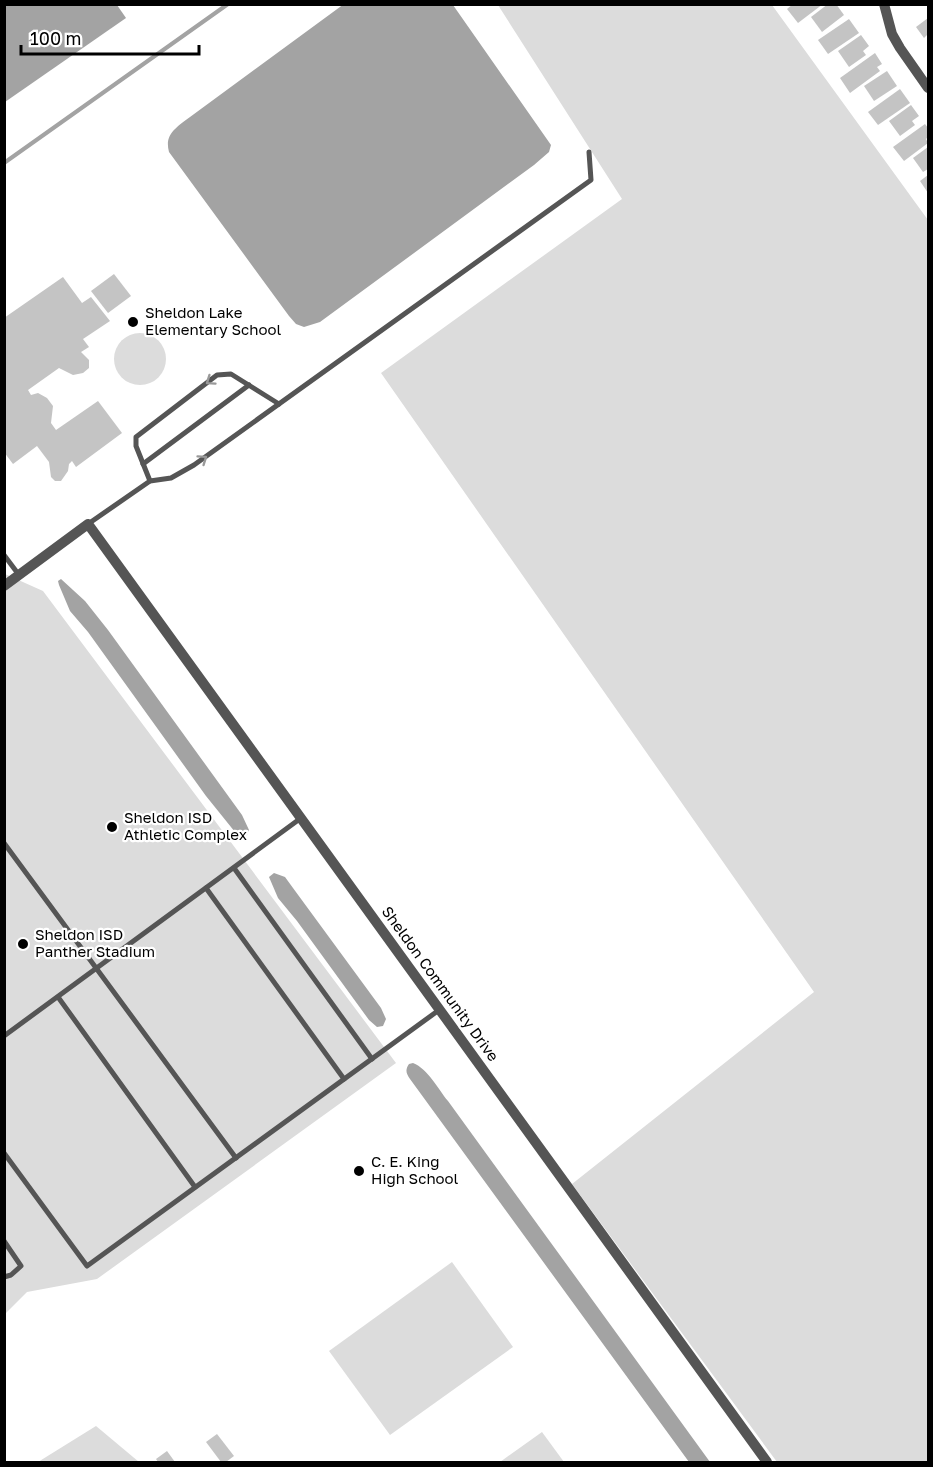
<svg xmlns="http://www.w3.org/2000/svg" width="933" height="1467" viewBox="0 0 933 1467" font-family="'Golos Text',sans-serif">
<rect width="100%" height="100%" fill="#fff"/>
<g fill="#dcdcdc">
<polygon points="498,5 772,5 928,220 928,1462 777,1462 572,1184 814,992 381,373 622,199"/>
<circle cx="140" cy="359" r="26"/>
<polygon points="5,574 43,591 396,1063 97,1279 27,1292 5,1314"/>
<polygon points="452,1262 513,1347 390,1435 329,1351"/>
<polygon points="96,1426 139,1462 38,1462"/>
<polygon points="542,1432 564,1462 500,1462"/>
</g>
<g fill="#a3a3a3">
<polygon points="5,4 117,5 126,18 5,102"/>
<path d="M344,4L453,5L551,145L549,152L534,165L320,322L304,327L296,324L289,316L169,152C164,134 177,127 190,117Z"/>
<polygon points="61,579 85,601 108,630 242,815 249,830 247,835 244,836 235,832 206,796 88,632 70,611 59,585 58,581"/>
<polygon points="274,873 285,877 293,888 381,1008 386,1019 383,1026 377,1027 369,1020 297,921 278,898 269,877"/>
<path d="M413,1063C428,1069 438,1089 448,1101L710,1462H689L410,1079C406,1073 405,1070 409,1064Z"/>
</g>
<g fill="none" stroke-linecap="round" stroke-linejoin="round">
<polyline stroke="#a3a3a3" stroke-width="4" points="4,163 228,4"/>
</g>
<g fill="#c4c4c4">
<polygon points="793,4 823,4 798,23 787,9"/>
<polygon points="828,4 836,4 844,15 822,32 811,17"/>
<polygon points="928,18 928,34 924,38 916,27"/>
<polygon points="849,19 859,33 828,54 818,40"/>
<polygon points="861,35 869,46 863,51 866,55 849,67 838,51"/>
<polygon points="875,53 882,64 877,67 880,71 850,93 840,78"/>
<polygon points="887,71 897,86 874,101 864,86"/>
<polygon points="900,89 910,103 878,125 868,112"/>
<polygon points="911,105 919,116 912,121 915,125 900,136 889,121"/>
<polygon points="925,124 928,128 928,137 926,139 928,143 904,161 893,147"/>
<polygon points="928,147 928,169 923,172 913,158"/>
<polygon points="928,175 928,193 920,181"/>
<polygon points="114,274 131,296 108,313 91,291"/>
<polygon points="63,277 82,303 91,297 110,321 83,339 89,347 81,352 89,360 89,368 83,373 73,375 59,368 28,390 31,395 38,393 47,398 53,406 51,423 56,430 98,401 122,433 76,467 72,461 69,464 68,471 61,481 55,481 51,477 49,462 37,446 13,464 4,452 4,318"/>
<polygon points="217,1434 234,1456 226,1462 221,1462 206,1442"/>
<polygon points="167,1451 175,1462 158,1462 156,1459"/>
</g>
<g fill="none" stroke-linecap="round" stroke-linejoin="round">
<g stroke="#555" stroke-width="5">
<polyline points="143,464 249,385"/>
<polyline points="150,481 136,446 136,437 217,375 231,374 279,404"/>
<polyline points="88,524 150,481 171,478 194,465 591,180 589,152"/>
<polyline points="4,555 19,575"/>
<polyline points="4,843 236,1158"/>
<polyline points="234,868 372,1059"/>
<polyline points="206,888 344,1079"/>
<polyline points="58,997 195,1187"/>
<polyline points="4,1036 301,818"/>
<polyline points="4,1153 87,1266 439,1010"/>
<polyline points="4,1241 21,1266 11,1275 4,1277"/>
</g>
<g stroke="#555" stroke-width="10">
<polyline points="884,4 892,34 900,48 928,88"/>
<polyline points="4,586 88,524 767,1462"/>
</g>
</g>
<defs><path id="oneway-chevron" d="M-2-3.5L2.5 0L-2 3.5" fill="none" stroke-width="1.6" stroke-linecap="round" stroke-linejoin="round" transform="scale(1.5)"/></defs>
<g stroke="#999">
<use href="#oneway-chevron" transform="translate(210 381) rotate(145)"/>
<use href="#oneway-chevron" transform="translate(203 459) rotate(-35)"/>
</g>
<g fill="#000" stroke="#fff" stroke-width="2">
<circle cx="133" cy="322" r="6"/>
<circle cx="112" cy="827" r="6"/>
<circle cx="23" cy="944" r="6"/>
<circle cx="359" cy="1171" r="6"/>
</g>
<g text-anchor="middle" stroke-width="4.5" stroke-linejoin="round" paint-order="stroke">
<g font-size="15" fill="#000" stroke="#fff" text-anchor="start">
<text x="145" y="318">Sheldon Lake<tspan x="145" dy="17">Elementary School</tspan></text>
<text x="124" y="823">Sheldon ISD<tspan x="124" dy="17">Athletic Complex</tspan></text>
<text x="35" y="940">Sheldon ISD<tspan x="35" dy="17">Panther Stadium</tspan></text>
<text x="371" y="1167">C. E. King<tspan x="371" dy="17">High School</tspan></text>
</g>
<g font-size="15" fill="#000" stroke="#fff">
<text transform="translate(440 984) rotate(54)" y="5">Sheldon Community Drive</text>
</g>
</g>
<rect width="933" height="1467" fill="none" stroke="#000000" stroke-width="12"/>
<path d="M21 45v9h178v-9" fill="none" stroke="#000000" stroke-width="3"/>
<text x="30" y="45" font-size="18" fill="#000000" stroke="#ffffff" stroke-width="4.5" paint-order="stroke">100 m</text>
</svg>
